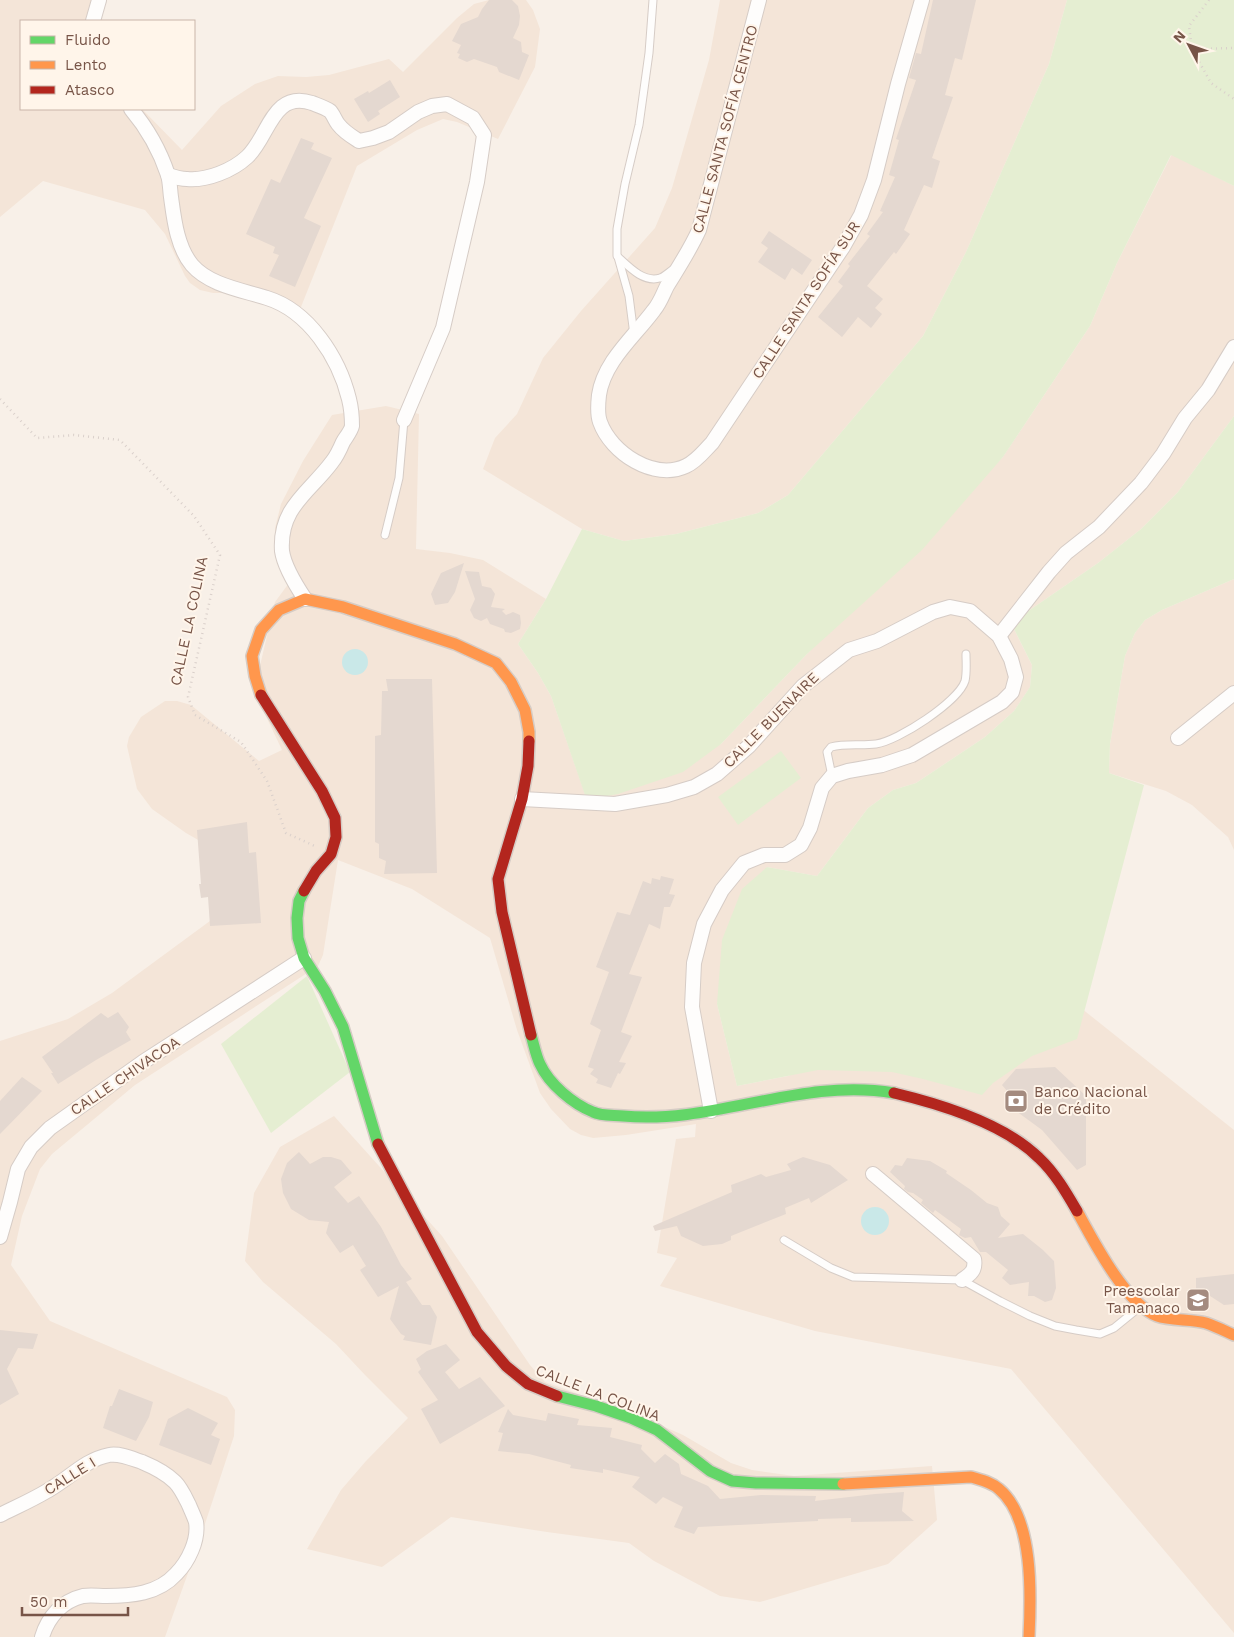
<svg xmlns="http://www.w3.org/2000/svg" width="1234" height="1637" viewBox="0 0 1234 1637" font-family="'Work Sans',sans-serif">
<rect width="100%" height="100%" fill="#f8f0e8"/>
<g fill="#f4e5d8">
<polygon points="0,0 103,0 95,21 21,21 21,109 142,109 182,150 221,106 255,84 278,76 306,77 329,75 389,59 403,72 457,18 474,4 489,0 526,0 533,10 540,29 535,67 498,139 457,122 443,119 417,130 357,166 299,312 232,291 226,293 213,293 200,290 190,283 185,276 165,234 145,210 43,181 0,217"/>
<polygon points="720,0 1067,0 1049,64 966,252 923,336 788,495 758,513 676,534 624,541 582,529 483,469 495,438 517,414 543,358 581,311 655,228 672,188 709,60"/>
<polygon points="1172,154 1234,186 1234,416 1178,492 1141,529 1098,563 1011,623 1032,665 1030,687 1014,711 985,737 916,783 893,790 868,808 817,876 767,867 717,1004 737,1086 788,1076 1032,969 1234,1130 1234,1633 1011,1369 815,1331 660,1286 677,1258 657,1253 676,1139 695,1137 696,1124 626,1135 593,1138 581,1135 570,1129 551,1109 540,1093 517,1030 490,938 412,889 338,860 323,955 318,966 135,1085 52,1154 40,1169 22,1216 11,1265 50,1321 227,1397 235,1410 234,1436 196,1551 165,1637 0,1637 0,1041 68,1019 112,993 214,918 214,849 186,833 152,809 137,789 127,746 129,737 141,717 165,701 177,701 191,705 259,761 282,750 254,691 275,602 289,583 282,573 277,559 275,528 281,504 303,461 332,415 386,406 419,414 416,549 450,553 483,560 546,599 518,644 538,673 551,696 586,797 721,744 807,654 1003,457 1090,326 1117,263"/>
<polygon points="1234,579 1234,850 1228,837 1192,805 1166,791 1109,773 1110,744 1125,656 1135,633 1145,620 1162,610"/>
<polygon points="334,1116 442,1236 530,1365 545,1382 642,1417 683,1435 731,1463 752,1470 794,1476 932,1466 937,1520 888,1564 760,1602 720,1596 654,1561 629,1543 547,1532 451,1517 382,1567 307,1549 341,1490 366,1461 408,1418 365,1375 336,1344 263,1282 245,1261 254,1193 280,1147"/>
</g>
<g fill="#e5eed2">
<polygon points="1067,0 1234,0 1234,186 1171,155 1117,263 1090,326 1003,457 922,550 807,654 721,744 683,772 618,794 597,798 586,798 551,696 538,673 518,644 546,599 582,529 624,541 676,534 758,513 788,495 923,336 966,252 1049,64"/>
<polygon points="1234,416 1234,579 1162,610 1145,620 1135,633 1125,656 1110,744 1109,773 1144,785 1077,1039 1032,1056 993,1083 982,1095 923,1079 892,1072 818,1070 737,1086 717,1004 722,940 742,889 767,867 817,876 868,808 893,790 916,783 985,737 1014,711 1030,687 1032,665 1011,623 1098,563 1141,529 1178,492"/>
<polygon points="781,751 801,778 738,825 718,797"/>
<polygon points="307,976 350,1072 271,1133 221,1044"/>
</g>
<g fill="#c9e8e8">
<circle cx="355" cy="662" r="13"/>
<circle cx="875" cy="1221" r="14"/>
</g>
<g fill="#e4d8d0">
<polygon points="489,0 512,0 518,6 520,16 519,25 513,38 521,42 522,52 529,55 519,80 499,72 497,67 474,59 467,62 458,58 460,54 457,53 461,45 452,41 461,24 478,17 482,9"/>
<polygon points="933,0 976,0 962,60 955,58 945,95 953,97 932,158 940,161 932,188 924,185 904,230 910,234 896,254 894,252 867,286 883,299 875,308 882,314 871,328 858,317 842,337 818,317 843,286 838,282 850,266 848,264 870,236 867,234 883,212 880,211 895,177 889,175 899,140 896,139 916,80 909,78 916,53 921,54"/>
<polygon points="390,80 400,97 378,111 380,114 368,122 354,99 368,91 369,93"/>
<polygon points="301,138 314,143 311,149 332,158 304,218 321,226 295,287 269,276 279,255 273,253 275,247 246,234 271,179 280,183"/>
<polygon points="769,231 812,260 802,275 792,268 785,280 758,262 768,248 761,243"/>
<polygon points="464,563 455,592 448,603 435,605 431,594 441,573"/>
<polygon points="465,571 479,572 482,586 491,588 495,594 491,607 505,609 502,611 506,615 513,612 520,615 521,623 520,629 511,633 505,632 504,629 490,624 487,618 481,621 474,618 470,610 475,599"/>
<polygon points="386,679 432,679 437,873 384,874 386,861 379,858 379,844 375,842 375,736 381,735 382,691 388,691"/>
<polygon points="247,822 249,853 256,852 261,923 210,926 208,897 201,898 199,884 201,884 197,830"/>
<polygon points="661,876 674,879 669,894 675,895 670,907 664,907 660,929 649,924 629,974 642,977 621,1032 632,1036 619,1062 626,1063 620,1074 618,1073 611,1088 596,1083 598,1079 590,1074 594,1069 588,1067 601,1030 590,1024 609,972 596,967 617,912 630,915 643,881 651,884 652,878 660,880"/>
<polygon points="118,1012 129,1027 126,1032 131,1040 96,1060 58,1084 51,1073 53,1073 42,1057 101,1013 108,1018"/>
<polygon points="1055,1067 1086,1096 1086,1165 1077,1170 1042,1130 1009,1106 1013,1098 1002,1085 1016,1069"/>
<polygon points="22,1077 42,1091 0,1134 0,1101"/>
<polygon points="299,1152 310,1164 323,1157 331,1157 341,1160 352,1173 334,1187 348,1203 359,1196 381,1227 401,1265 412,1279 406,1282 422,1305 430,1305 437,1317 431,1345 403,1340 405,1336 401,1334 390,1319 399,1286 378,1297 360,1270 366,1266 353,1245 340,1253 326,1233 329,1222 309,1220 291,1209 283,1193 281,1179 287,1163"/>
<polygon points="803,1157 830,1165 848,1180 811,1203 809,1198 785,1208 786,1214 731,1236 731,1240 722,1244 703,1246 681,1236 677,1226 655,1231 653,1226 732,1192 731,1185 761,1174 766,1177 791,1170 787,1164"/>
<polygon points="907,1158 930,1161 947,1171 946,1173 971,1190 987,1203 998,1207 1001,1216 1010,1224 998,1238 1023,1234 1043,1250 1054,1261 1056,1288 1052,1300 1045,1302 1034,1296 1028,1296 1029,1282 1010,1285 1002,1278 1008,1270 986,1252 980,1252 971,1237 965,1238 959,1235 961,1229 935,1210 933,1213 921,1203 923,1200 913,1193 908,1192 904,1189 905,1186 890,1172 895,1165 902,1166"/>
<polygon points="1234,1274 1234,1304 1224,1305 1207,1294 1196,1295 1196,1278"/>
<polygon points="0,1330 38,1334 33,1349 18,1348 7,1369 19,1394 0,1405"/>
<polygon points="446,1344 460,1360 445,1372 459,1389 480,1377 505,1406 440,1444 421,1409 438,1400 418,1372 421,1369 416,1359 427,1351"/>
<polygon points="119,1389 153,1402 149,1417 136,1441 103,1428 110,1406 112,1406"/>
<polygon points="188,1408 218,1423 211,1435 220,1439 211,1465 159,1445 168,1419"/>
<polygon points="508,1409 513,1415 546,1421 548,1413 579,1419 577,1425 612,1428 610,1437 642,1445 641,1449 655,1463 665,1454 679,1464 681,1474 708,1486 720,1499 761,1495 816,1496 815,1501 875,1494 904,1492 902,1511 914,1521 851,1522 851,1518 818,1519 818,1521 698,1527 694,1534 674,1527 683,1507 663,1497 656,1504 632,1487 640,1477 603,1469 603,1473 570,1468 571,1465 529,1454 498,1451 503,1433 498,1432"/>
</g>
<g fill="none" stroke-linecap="round" stroke-linejoin="round">
<g stroke="#d6ccc6" stroke-width="9">
<g id="lane">
<path d="M653,0L649,53L639,125L625,184L617,229V256C628,266 643,283 660,278C664,277 670,271 674,269"/>
<polyline points="618,257 629,296 634,335"/>
<polyline points="385,535 399,478 404,420"/>
<path d="M832,776L827,752L831,747C846,743 861,746 876,744C898,741 958,702 965,681C967,673 966,662 966,654"/>
<polyline points="784,1240 831,1268 853,1277 962,1280 1000,1301 1030,1316 1055,1326 1076,1330 1100,1334 1114,1328 1141,1306"/>
</g>
</g>
<g stroke="#d6ccc6" stroke-width="16">
<g id="street">
<path d="M759,0L699,230C690,250 678,268 667,286C663,294 660,303 654,310C635,336 604,361 599,395C598,404 597,414 600,422C611,453 654,481 686,466C697,461 704,451 712,443L843,247L861,215L874,180L898,84L922,0"/>
<polyline points="93,21 99,0"/>
<path d="M131,109C147,128 160,151 168,175C170,181 170,190 171,197C174,219 177,247 192,265C209,285 242,290 267,298C309,311 339,358 349,399C351,407 352,418 352,426C351,431 346,437 343,442C340,449 337,456 332,462C310,492 279,507 282,551C284,565 297,587 305,599"/>
<path d="M168,175C174,177 181,179 187,179C207,181 233,170 247,157C269,137 272,90 312,103C317,105 326,108 330,111C333,114 335,120 338,124C344,132 351,136 359,141L373,138L389,132L418,112L432,106L447,104L473,118L484,135L477,182L443,328L404,420"/>
<polyline points="999,636 1049,572 1066,553 1099,527 1141,483 1163,454 1185,418 1208,390 1234,347"/>
<polyline points="1178,738 1234,693"/>
<polyline points="522,799 615,804 667,795 694,787 717,774 749,746 803,686 849,650 877,641 933,612 950,607 970,611 999,636 1011,659 1016,677 1012,692 1002,702 912,755 882,765 848,771 832,776 822,788 810,828 801,845 785,855 764,855 744,863 722,890 704,924 694,963 692,1007 711,1111"/>
<path d="M873,1174L974,1259C976,1270 971,1274 962,1280"/>
<polyline points="0,1237 10,1202 18,1169 31,1147 50,1128 143,1062 304,958"/>
<path d="M0,1515C16,1507 32,1500 47,1491C69,1479 84,1460 109,1455C120,1453 133,1459 142,1462C154,1467 166,1473 175,1482C181,1488 185,1497 189,1505C191,1510 194,1516 196,1522C199,1540 188,1562 176,1574C158,1594 131,1596 106,1596C99,1596 90,1595 83,1596C62,1601 48,1617 42,1637"/>
</g>
</g>
<g stroke="#d6ccc5" stroke-width="14">
<g id="fast">
<polyline points="304,891 299,901 297,918 298,938 304,958 325,991 343,1027 378,1144"/>
<path d="M531,1035C534,1045 536,1056 540,1064C549,1084 573,1104 593,1112C601,1116 613,1115 623,1116C715,1125 800,1077 894,1093"/>
<polyline points="557,1396 596,1406 631,1418 657,1430 710,1471 732,1481 756,1483 843,1484"/>
</g>
</g>
<g stroke="#d6ccc5" stroke-width="14">
<g id="slow">
<polyline points="261,695 255,676 252,656 261,630 279,610 305,599 343,607 455,644 496,663 511,682 525,710 529,732 529,741"/>
<path d="M1077,1211C1093,1240 1125,1303 1157,1316C1170,1321 1192,1319 1206,1323C1215,1326 1225,1331 1234,1335"/>
<path d="M843,1484L971,1477C981,1480 991,1482 999,1489C1034,1518 1031,1596 1029,1637"/>
</g>
</g>
<g stroke="#d6ccc5" stroke-width="14">
<g id="jam">
<polyline points="261,695 322,791 335,818 336,837 331,854 316,871 304,891"/>
<polyline points="529,741 528,766 522,799 498,879 502,912 531,1035"/>
<path d="M894,1093C940,1104 1005,1124 1039,1158C1055,1173 1066,1192 1077,1211"/>
<polyline points="378,1144 477,1332 506,1366 528,1384 557,1396"/>
</g>
</g>
<g stroke="#dad0cb" stroke-width="2.5" stroke-dasharray="1 4" stroke-linecap="butt">
<polyline points="1209,0 1189,26 1192,49 1234,48"/>
<polyline points="1192,49 1211,83 1234,99"/>
<polyline points="0,399 37,438 74,435 120,440 194,516 220,555 188,697 195,715 241,742 267,781 286,833 317,847"/>
</g>
<use href="#lane" stroke="#fefdfc" stroke-width="7"/>
<use href="#street" stroke="#fefdfc" stroke-width="14"/>
<use href="#fast" stroke="#63d668" stroke-width="11"/>
<use href="#slow" stroke="#ff974d" stroke-width="11"/>
<use href="#jam" stroke="#b3261e" stroke-width="11"/>
</g>
<defs>
<g id="bank-square" transform="scale(1.25)"><rect x="-9" y="-9" width="18" height="18" rx="4" fill="#a48b7f" stroke="#fff5ea"/><path d="M-6-4H6V4H-6ZM0-2.3a2.3 2.3 0 1 0 0 4.6a2.3 2.3 0 1 0 0-4.6Z" fill="#fff"/></g>
<g id="school-square" transform="scale(1.25)"><rect x="-9" y="-9" width="18" height="18" rx="4" fill="#a48b7f" stroke="#fff5ea"/><path d="M0-5L7-2L0 1L-7-2ZM-4 1L0 2.5L4 1V4Q0 6-4 4Z" fill="#fff"/></g>
</defs>
<g fill-rule="evenodd">
<use href="#bank-square" x="1016" y="1101"/>
<use href="#school-square" x="1198" y="1300"/>
</g>
<g text-anchor="middle" stroke-width="4" stroke-linejoin="round" paint-order="stroke">
<g font-size="15" fill="#775447" stroke="#fff5ea">
<text transform="translate(725 129) rotate(-75)" y="5">CALLE SANTA SOFÍA CENTRO</text>
<text transform="translate(806 300) rotate(-57)" y="5">CALLE SANTA SOFÍA SUR</text>
<text transform="translate(189 621) rotate(-78)" y="5">CALLE LA COLINA</text>
<text transform="translate(771 720) rotate(-45)" y="5">CALLE BUENAIRE</text>
<text transform="translate(125 1076) rotate(-34)" y="5">CALLE CHIVACOA</text>
<text transform="translate(598 1393) rotate(21)" y="5">CALLE LA COLINA</text>
<text transform="translate(70 1476) rotate(-32)" y="5">CALLE I</text>
</g>
<g font-size="15" fill="#775447" stroke="#fff5ea" text-anchor="start">
<text x="1034" y="1097">Banco Nacional<tspan x="1034" dy="17">de Crédito</tspan></text>
<text x="1180" y="1296" text-anchor="end">Preescolar<tspan x="1180" dy="17">Tamanaco</tspan></text>
</g>
</g>
<rect x="20" y="20" width="175" height="90" fill="#fff5ea" stroke="#c9b5a9"/>
<rect x="30" y="36" width="25" height="8" fill="#63d668" stroke="#c9b5a9"/>
<text x="65" y="45" font-size="15" fill="#775447">Fluido</text>
<rect x="30" y="61" width="25" height="8" fill="#ff974d" stroke="#c9b5a9"/>
<text x="65" y="70" font-size="15" fill="#775447">Lento</text>
<rect x="30" y="86" width="25" height="8" fill="#b3261e" stroke="#c9b5a9"/>
<text x="65" y="95" font-size="15" fill="#775447">Atasco</text>
<g transform="translate(1189 45) rotate(311)" stroke="#fff5ea" stroke-width="4" paint-order="stroke">
<path d="M0-4L9 19L0 12L-9 19Z" fill="#775447"/>
<text y="-8" font-size="14" font-weight="bold" text-anchor="middle" fill="#775447">N</text>
</g>
<path d="M22 1607v8h106v-8" fill="none" stroke="#775447" stroke-width="2.5"/>
<text x="30" y="1607" font-size="15" fill="#775447" stroke="#fff5ea" stroke-width="4" paint-order="stroke">50 m</text>
</svg>
